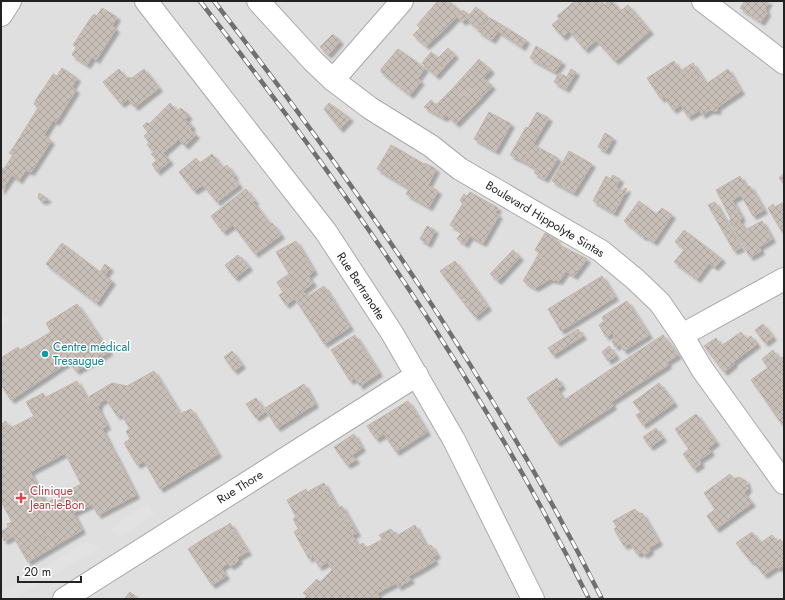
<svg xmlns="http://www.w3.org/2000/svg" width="785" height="600" viewBox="0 0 785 600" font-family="Jost,sans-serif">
<defs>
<pattern id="building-cross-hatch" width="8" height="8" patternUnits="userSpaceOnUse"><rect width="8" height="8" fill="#c7bfb8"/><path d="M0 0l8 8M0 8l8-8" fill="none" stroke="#aba49e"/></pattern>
<filter id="shadow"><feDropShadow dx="3.5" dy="3.5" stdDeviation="1" flood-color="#0004"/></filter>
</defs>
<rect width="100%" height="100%" fill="#f2efe9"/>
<rect fill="#e0dfdf" x="1" y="1" width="783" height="598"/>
<g fill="#e2e2e2">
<polygon points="1,312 9,318 1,330"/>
<polygon points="148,503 155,514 120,537 109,530"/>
<polygon points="87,541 100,548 14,599 1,599 1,593"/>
</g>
<g fill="url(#building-cross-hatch)" stroke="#c4b6ab" fill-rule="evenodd" filter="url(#shadow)">
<polygon points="438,1 449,1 461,12 448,26 430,10"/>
<polygon points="575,1 601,1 614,15 623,9 646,34 619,58 601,36 585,50 557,16"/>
<polygon points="608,1 612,1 620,11 614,15 604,5"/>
<polygon points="745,1 769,1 765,8 767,13 761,22 740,8"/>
<polygon points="628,5 650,31 646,34 623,9"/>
<polygon points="476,7 488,17 478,29 466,19"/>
<polygon points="102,8 117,17 112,26 116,29 96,60 92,57 87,65 72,55 80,41 77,39 90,19 93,21"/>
<polygon points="430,10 448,26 426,46 413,35 420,28 417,25"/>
<polygon points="463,10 469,15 463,22 456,16"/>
<polygon points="94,14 97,16 93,21 90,19"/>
<polygon points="490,18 502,25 492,40 478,31"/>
<polygon points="559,19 569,31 563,37 552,25"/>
<polygon points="502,25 526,40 522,47 498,31"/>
<polygon points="333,34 340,41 328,55 320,47"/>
<polygon points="601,36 619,58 615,61 596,40"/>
<polygon points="77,39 80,41 76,47 73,45"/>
<polygon points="536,46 562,62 555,72 530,58"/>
<polygon points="448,48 455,55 436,76 422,63 431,52 438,58"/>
<polygon points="398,49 425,68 417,79 421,81 410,95 381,72 381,69"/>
<polygon points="479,59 484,64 477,72 472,67"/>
<polygon points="674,61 681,73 701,76 706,84 728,69 741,91 719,106 716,102 711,105 710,110 702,115 700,110 688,117 672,91 661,99 647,78"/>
<polygon points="693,63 701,76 680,71"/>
<polygon points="484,64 491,70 483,78 492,86 482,97 472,88 464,96 454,87 472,67 477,72"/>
<polygon points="62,68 77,78 72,87 76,90 56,122 53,120 44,135 51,141 31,172 26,170 19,180 4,169 16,150 13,148 38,108 37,107 41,101 37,98 50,79 54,81"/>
<polygon points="119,69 125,77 132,78 144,69 159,88 135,107 128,99 121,104 103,82"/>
<polygon points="571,69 576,72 566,89 554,82 559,73 567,77"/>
<polygon points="53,74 57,76 54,81 50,79"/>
<polygon points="454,87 464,96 472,88 482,97 456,124 436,105"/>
<polygon points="672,91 681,105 673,110 664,96"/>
<polygon points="37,98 41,101 37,107 34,104"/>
<polygon points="431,100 447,115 444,118 424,107"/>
<polygon points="716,102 718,106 717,111 710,110 711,105"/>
<polygon points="170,103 177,111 181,108 189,116 185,119 192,126 190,129 196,135 185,146 179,139 163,153 170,161 157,172 152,164 157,160 151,154 154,152 147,145 149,142 144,136 148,132 143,126 147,122 149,124"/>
<polygon points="329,103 350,118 340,129 324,109"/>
<polygon points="489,112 511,124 496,151 474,139"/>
<polygon points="537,112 549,118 539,134 528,128"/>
<polygon points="526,127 539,134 523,161 510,155"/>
<polygon points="605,133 613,138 606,151 598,147"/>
<polygon points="532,144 558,158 545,179 534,173 537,169 523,161"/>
<polygon points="391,145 402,151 395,163 407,171 400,183 377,169"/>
<polygon points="13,148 16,150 12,155 9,153"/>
<polygon points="402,151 424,164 409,188 400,183 407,171 395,163"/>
<polygon points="569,151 592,164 574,193 552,181"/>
<polygon points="212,154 223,168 227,165 235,176 233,177 239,185 217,202 203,185 194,191 179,172 196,158 200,163"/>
<polygon points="425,163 436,169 428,185 438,191 429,207 406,194"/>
<polygon points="1,167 12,175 1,191"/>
<polygon points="784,173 784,184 779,178"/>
<polygon points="613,175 620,179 616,187 622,191 625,188 627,189 614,213 593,201 606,176 610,179"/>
<polygon points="740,176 748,191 732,200 742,218 731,225 729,221 731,219 716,190"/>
<polygon points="750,186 764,210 753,216 741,195 748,191 746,187"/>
<polygon points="246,189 255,201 253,202 270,224 272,223 281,235 255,254 233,225 223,232 211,216"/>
<polygon points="470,192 498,208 495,213 499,215 483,243 450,225 463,203 460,201 464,194 467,196"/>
<polygon points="39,193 48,199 43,201 40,200 38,198"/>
<polygon points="639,201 656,214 662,208 672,215 654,242 645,236 643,237 624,221"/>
<polygon points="715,202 741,248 734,251 708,205"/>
<polygon points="782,203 784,204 784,235 768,208 773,204 775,207"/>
<polygon points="739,220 745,230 762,221 772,239 759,247 761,251 750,257 731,225"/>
<polygon points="427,226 435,230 428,244 420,239"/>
<polygon points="684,230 722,259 715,267 709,263 697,279 674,262 685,249 675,242"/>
<polygon points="462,231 470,236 465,244 457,239"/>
<polygon points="545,233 557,240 556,243 587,259 574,276 566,271 559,281 550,279 535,288 523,281 533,264 540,268 544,262 541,260 543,255 535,250"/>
<polygon points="296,241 314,271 308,276 313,283 286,305 279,295 295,284 276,252"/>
<polygon points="62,243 112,281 97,303 46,264"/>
<polygon points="513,250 520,257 498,281 490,274"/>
<polygon points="539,253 543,255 541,260 544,262 540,268 533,264"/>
<polygon points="238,255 240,258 241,257 249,267 235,278 225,265"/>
<polygon points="455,261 476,290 464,303 440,271"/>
<polygon points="105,264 110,268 105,275 100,272"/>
<polygon points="289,274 295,284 283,292 277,282"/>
<polygon points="602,276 615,297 561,331 548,309"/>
<polygon points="324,286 350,327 324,344 318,334 324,330 315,316 309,320 295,299 304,292 307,297"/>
<polygon points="476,290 488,307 475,317 464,303"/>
<polygon points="627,301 649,335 624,351 620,344 615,347 612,341 615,338 612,333 606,337 599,325 604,321 602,317"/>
<polygon points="77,304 101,340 11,400 1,385 1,358 18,347 20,350 51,332 46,323"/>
<polygon points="315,316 324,330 318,334 309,320"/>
<polygon points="763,324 773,337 765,343 755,330"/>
<polygon points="578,329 583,336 553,355 548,348"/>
<polygon points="741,332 746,339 751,336 757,344 733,362 734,364 724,372 704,346 716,338 721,346"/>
<polygon points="355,335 379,373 360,386 355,378 350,381 331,350"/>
<polygon points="663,335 678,355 667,362 668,365 611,402 613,406 557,443 527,398 557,378 562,386 557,389 564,400"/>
<polygon points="103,341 109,352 76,371 70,363"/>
<polygon points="609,346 616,356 608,361 602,352"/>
<polygon points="773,350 779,359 782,357 784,361 784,377 781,379 782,381 774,387 763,371 768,368 762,359"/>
<polygon points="232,351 242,365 234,371 224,357"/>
<polygon points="154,371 180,414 191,409 218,454 160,489 144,461 137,465 124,443 130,439 126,431 130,429 121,414 117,416 106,399 100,402 95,393 112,383 127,386"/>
<polygon points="763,371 774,387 782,381 781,379 784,377 784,392 768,404 751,380"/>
<path d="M77,381L88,401L90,396L95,393L100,402L98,408L107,426L102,429L136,495L98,515L92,504L73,513L72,518L70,520L67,521L64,518L57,522L60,529L21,550L8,527L7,524L12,522L1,501V433L34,416L26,402L43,393L47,400L54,397L52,394ZM65,453L81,484L46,503L30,472Z"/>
<polygon points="659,383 674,403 643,425 636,415 641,412 633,402"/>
<polygon points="304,384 315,404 277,428 265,408"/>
<polygon points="784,392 784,406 774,413 768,404"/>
<polygon points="52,394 54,397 47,400 45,398"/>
<polygon points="256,398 265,412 256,418 246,404"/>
<polygon points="408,401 427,432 396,452 384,434 376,439 367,426"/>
<polygon points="784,406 784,427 774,413"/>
<polygon points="696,414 716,442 708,448 711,452 699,460 701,464 694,469 683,454 689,449 675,429"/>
<polygon points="6,421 10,429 1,433 1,424"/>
<polygon points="656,428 663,438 650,447 643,437"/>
<polygon points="354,434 362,448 352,455 356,460 347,465 334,447"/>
<polygon points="730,474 734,479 739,477 746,481 748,489 744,493 752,503 716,529 707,516 715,509 704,493"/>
<polygon points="324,483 332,498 328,500 320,485"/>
<polygon points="320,485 328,500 332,498 358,546 354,548 357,553 396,532 398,535 415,525 432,557 415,567 418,571 366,599 304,599 332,570 328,562 319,567 293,519 296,517 287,500 306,489 307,492"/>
<polygon points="342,506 357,533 352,535 338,508"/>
<polygon points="635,509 640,514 642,513 659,542 649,548 650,551 644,555 642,552 637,554 630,543 624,546 614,529 617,527 613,521"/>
<polygon points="73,513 82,530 28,562 21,550 60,529 57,522 64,518 67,521 70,520 72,518"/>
<polygon points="230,523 248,552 245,553 228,525"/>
<polygon points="228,525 245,553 237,558 239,560 234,564 215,532"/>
<polygon points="8,527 14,536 4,541 1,532"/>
<polygon points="298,529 313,556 309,559 294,532"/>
<polygon points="391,529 394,533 382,539 379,535"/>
<polygon points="215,532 234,564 230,566 228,563 221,568 203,539"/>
<polygon points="752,532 760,543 772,535 777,542 779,540 784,547 784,565 779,568 776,567 764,575 753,561 751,562 736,543"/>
<polygon points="203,539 226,576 212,585 188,549"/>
<polygon points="780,539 784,544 784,547 779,540"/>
<polygon points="363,543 366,548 357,553 354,548"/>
<polygon points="431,545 437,555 432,557 427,547"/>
<polygon points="432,557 435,561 418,571 415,567"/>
<polygon points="408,576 411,580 398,587 396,583"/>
<polygon points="317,579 320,582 307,596 303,593"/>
<polygon points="130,592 139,599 124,599"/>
<polygon points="377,593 379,597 366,599"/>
</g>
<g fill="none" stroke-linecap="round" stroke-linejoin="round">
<g stroke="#a9a9a9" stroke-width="24">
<g id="minor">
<polyline points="146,1 326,232 392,333 454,440 533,599"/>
<polyline points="258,1 313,61 333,80 370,108 431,146 460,169 601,251 635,279 660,303 682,335 702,369 784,483"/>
<polyline points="703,1 784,63"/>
<polyline points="1,15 10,1"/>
<polyline points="333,80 402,1"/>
<polyline points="682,335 784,279"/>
<polyline points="64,599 417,375"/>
</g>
</g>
<use href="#minor" stroke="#fff" stroke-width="22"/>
<g stroke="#707070" stroke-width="4.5">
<g id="rail">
<path d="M200,1C346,189 483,385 589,599"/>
<path d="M214,1C360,190 495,385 602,599"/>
</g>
</g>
<use href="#rail" stroke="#fff" stroke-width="3" stroke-dasharray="9" stroke-linecap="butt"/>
</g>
<circle fill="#0f9aa8" stroke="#fff" stroke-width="1.5" cx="45" cy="354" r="4"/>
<path fill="#e0444e" stroke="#fff" stroke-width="1.5" d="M19 492h4v4h4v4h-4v4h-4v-4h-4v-4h4z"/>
<g text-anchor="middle" stroke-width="3" stroke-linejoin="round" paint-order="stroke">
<g font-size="12" fill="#222" stroke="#fff">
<text transform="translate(545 219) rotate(31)" y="4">Boulevard Hippolyte Sintas</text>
<text transform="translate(361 286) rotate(57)" y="4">Rue Bertranotte</text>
<text transform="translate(240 487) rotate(-32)" y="4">Rue Thore</text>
</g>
<g font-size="12" fill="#0d838f" stroke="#fff" text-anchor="start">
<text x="53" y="351">Centre médical<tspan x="53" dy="14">Tresaugue</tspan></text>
</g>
<g font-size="12" fill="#be3a42" stroke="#fff" text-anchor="start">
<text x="30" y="495">Clinique<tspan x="30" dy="14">Jean-le-Bon</tspan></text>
</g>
</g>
<rect width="785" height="600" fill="none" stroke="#222222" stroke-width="4"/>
<path d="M18 576v6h63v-6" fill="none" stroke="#222222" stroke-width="2"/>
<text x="24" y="576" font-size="12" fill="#222222" stroke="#ffffff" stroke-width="3" paint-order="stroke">20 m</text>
</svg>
